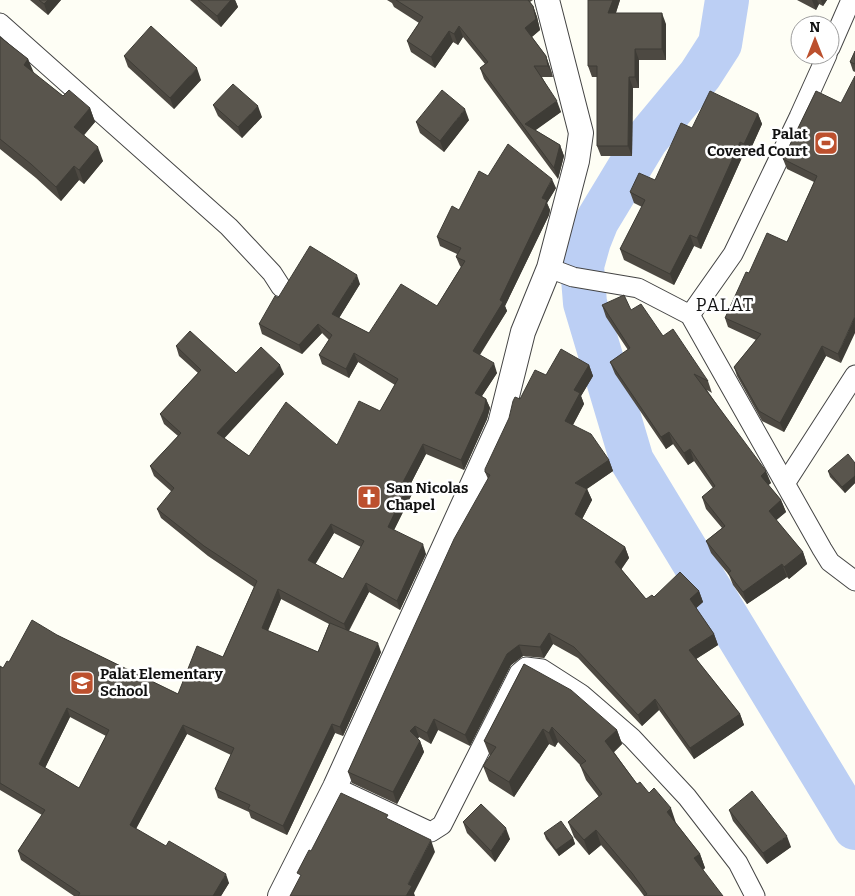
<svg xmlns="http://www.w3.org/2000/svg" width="855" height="896" viewBox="0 0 855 896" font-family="Bitter,serif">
<rect width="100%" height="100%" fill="#fefef5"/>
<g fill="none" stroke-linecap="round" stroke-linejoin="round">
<polyline stroke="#bccff4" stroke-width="44" points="727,0 720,44 700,75 646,140 597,221 589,241 582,266 585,303 632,461 855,828"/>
<g stroke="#444" stroke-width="21">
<g id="minor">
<polyline points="0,23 229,227 272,273 281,287"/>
<polyline points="830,48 851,0"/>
<polyline points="549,268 573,277 638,288 690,315 822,549 830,562 855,581"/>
<polyline points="690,315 733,254 799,117 827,55"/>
<polyline points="786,482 855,375"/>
<polyline points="335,787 431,832 442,825 519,673 526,667 542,669 581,694 632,738 687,797 738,863 755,896"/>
</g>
</g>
<g stroke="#444" stroke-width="26">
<polyline id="tertiary" points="280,896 335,787 500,424 523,332 549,268 577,161 581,133 547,0"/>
</g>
<use href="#minor" stroke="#fff" stroke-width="19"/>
<use href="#tertiary" stroke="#fff" stroke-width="24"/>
</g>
<g fill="#4d4942" fill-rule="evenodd">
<polygon points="30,0 61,0 48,15"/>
<polygon points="190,0 235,0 238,7 221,27"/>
<polygon points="387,0 533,0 530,2 533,6 537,17 540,30 532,37 546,56 553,77 542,77 561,112 535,130 560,145 564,156 558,179 484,79 480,68 485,64 463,37 458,45 453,42 435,68 411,52 407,41 419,23 394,7 392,3"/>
<polygon points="588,0 620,0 616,13 666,24 666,60 639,60 639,88 633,88 632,156 601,156 597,146 597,77 592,77 588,66"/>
<polygon points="797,0 827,0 823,6 819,4 816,10"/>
<polygon points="0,37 28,59 33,73 63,96 90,108 95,122 84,135 103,161 84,184 79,180 61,201 36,178 0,149"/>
<polygon points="855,51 855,72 853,71 850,62"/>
<polygon points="124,56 201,80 174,109 128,67"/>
<polygon points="816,91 841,363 826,356 784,432 762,421 737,376 734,367 756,340 728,327 725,318 749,273 787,242 814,182 787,169 783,159"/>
<polygon points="213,105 262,117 242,138 218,116"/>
<polygon points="758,114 762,124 748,155 744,153 701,249 694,246 674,285 624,260 620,249 642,207 634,203 630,192 655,180 692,128"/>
<polygon points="469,120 444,152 420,133 416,122"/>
<path d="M488,176L556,188L547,203L550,210L549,215L505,306L507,311L480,355L497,373L482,396L486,399L490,408L487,419L464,470L426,454L409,487L412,494L394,530L426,554L400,610L369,592L349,631L381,652L343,736L335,733L287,835L251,818L249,812L218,798L215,789L231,755L187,734L136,829L229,883L221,896H74L21,860L18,851L42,815L0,790V666L3,668L9,662L57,635L178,694L223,657L254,587L208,556L161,518L157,509L172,492L154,476L150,466L178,436L164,424L160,414L198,373L179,356L176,346L236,373L284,374L224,438L249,456L337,445L380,411L395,385L358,362L349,378L322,364L319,355L329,340L322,333L302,354L262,334L259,324L278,298L360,284L339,318L369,333L437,306L461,267L460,266L456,257L457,254L440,246L437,237ZM334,533L361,547L343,579L315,564ZM281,599L329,624L318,652L268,631ZM70,717L106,736L79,788L45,768Z"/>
<polygon points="602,305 631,310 663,336 708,381 712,393 707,390 771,483 768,485 781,500 786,512 776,520 803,552 807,564 789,579 787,577 747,604 733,585 729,575 711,553 706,541 722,528 706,509 702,497 713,488 694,461 688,465 673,444 666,449 615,374 610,362 628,350 606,317"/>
<polygon points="589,365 593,376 581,396 584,404 573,425 609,460 613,471 587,489 592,500 582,519 625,547 629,558 621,569 646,599 654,597 699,591 703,602 696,608 714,634 718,645 696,659 740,714 744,725 694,759 659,710 642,726 578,658 553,644 544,658 523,656 511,665 470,746 438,730 431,744 419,737 418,739 420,741 424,752 397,804 352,783 348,772 488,479 485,472 520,399 546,375"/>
<polygon points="855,463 855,483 845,493 830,477 828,471"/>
<polygon points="524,664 617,730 622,744 614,752 637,784 649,793 676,823 700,854 705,868 644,896 638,888 601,845 589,855 574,837 568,822 599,797 586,780 580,765 558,742 555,747 549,744 514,797 489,781 483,766 490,756 484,741"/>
<polygon points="729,810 791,847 767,864 733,821"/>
<polygon points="463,822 510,839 495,862 467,833"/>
<polygon points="544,833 573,838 575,844 559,856 546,839"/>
</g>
<g fill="#3e3c36">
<polygon points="48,0 61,0 48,15 44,4"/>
<polygon points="231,0 235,0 238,7 221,27 217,16"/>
<polygon points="613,0 620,0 612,24 608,13"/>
<polygon points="812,0 817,0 819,4 816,10"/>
<polygon points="821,0 827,0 823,6"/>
<polygon points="533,6 537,17 540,30 529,39 525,28"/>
<polygon points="662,13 666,24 666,60 662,49"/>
<polygon points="459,26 463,37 458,45 454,34"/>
<polygon points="449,31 453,42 435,68 431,57"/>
<polygon points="635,49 639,60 639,88 635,77"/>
<polygon points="546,56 550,67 553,77 548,66"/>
<polygon points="28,59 34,73 24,65"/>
<polygon points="197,68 201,80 174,109 170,98"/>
<polygon points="629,77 633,88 632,156 628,146"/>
<polygon points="557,101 561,112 529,135 525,124"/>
<polygon points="258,106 262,117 242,138 238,127"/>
<polygon points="90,108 95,122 79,141 74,127"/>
<polygon points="465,109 469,120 444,152 440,141"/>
<polygon points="758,114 762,124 748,155 744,144"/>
<polygon points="740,142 744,153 701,249 697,238"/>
<polygon points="560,145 564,156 558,179 554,168"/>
<polygon points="98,147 103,161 84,184 79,170"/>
<polygon points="74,166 79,180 61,201 56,187"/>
<polygon points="552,179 556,188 547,203 550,210 549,215 505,306 507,311 476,360 473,351 500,300 542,198"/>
<polygon points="690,235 694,246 674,285 670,274"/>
<polygon points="357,275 360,284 336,323 332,314"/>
<polygon points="855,316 855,333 841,363 838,354"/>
<polygon points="318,324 322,333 302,354 299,345"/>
<polygon points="822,346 826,356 784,432 780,423"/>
<polygon points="354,353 358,362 349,378 346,369"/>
<polygon points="494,363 497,373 478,402 475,393"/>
<polygon points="280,365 284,374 220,443 217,433"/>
<polygon points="589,365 593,376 581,396 584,404 569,432 565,421 574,390"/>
<polygon points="486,399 490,408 487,419 464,470 461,460"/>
<polygon points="669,432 673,444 666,449 661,437"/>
<polygon points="423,444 426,454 409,487 412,494 391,536 388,527 403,482"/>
<polygon points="690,449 694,461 688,465 684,453"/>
<polygon points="609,460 613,471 579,494 575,483"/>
<polygon points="766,471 771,483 765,488 761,476"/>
<polygon points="855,476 855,483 845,493 842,487"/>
<polygon points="587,489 592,500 579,525 575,514"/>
<polygon points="781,500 786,512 773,523 769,511"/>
<polygon points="331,524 334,533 312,570 308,560"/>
<polygon points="423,544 426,554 400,610 397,601"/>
<polygon points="625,547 629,558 619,573 615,562"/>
<polygon points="803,552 807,564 789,579 784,567"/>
<polygon points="782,564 787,577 747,604 743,592"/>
<polygon points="366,583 369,592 347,633 344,624"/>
<polygon points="278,589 281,599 265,637 262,628"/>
<polygon points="699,591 703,602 694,610 690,599"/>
<polygon points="549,633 553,644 544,658 540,647"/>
<polygon points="714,634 718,645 693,661 689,650"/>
<polygon points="378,643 381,652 343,736 340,727"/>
<polygon points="519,645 523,656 511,665 470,746 465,735 507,654"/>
<polygon points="655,699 659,710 642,726 638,715"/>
<polygon points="67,708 70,717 42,774 39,764"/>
<polygon points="740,714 744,725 694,759 690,748"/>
<polygon points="434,719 438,730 431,744 427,733"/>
<polygon points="332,724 335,733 287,835 283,826"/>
<polygon points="183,725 187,734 133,834 130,825"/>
<polygon points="415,726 419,737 414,742 410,731"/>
<polygon points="552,727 558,742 555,747 549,733"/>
<polygon points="543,729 549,744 514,797 509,782"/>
<polygon points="617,730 622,744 610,756 605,741"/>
<polygon points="420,741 424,752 397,804 393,792"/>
<polygon points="671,808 676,823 672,826 667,812"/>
<polygon points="506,828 510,839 495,862 491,851"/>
<polygon points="596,830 601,845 589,855 584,840"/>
<polygon points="787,836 791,847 767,864 763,853"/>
<polygon points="573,838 575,844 559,856 556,850"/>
<polygon points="431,840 435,852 414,893 415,896 406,896 408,884"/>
<polygon points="700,854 705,868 700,873 694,858"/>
<polygon points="226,874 229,883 221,896 213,896"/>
</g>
<g fill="#59554d" stroke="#3e3c36" fill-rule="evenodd">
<polygon points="39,0 48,0 44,4"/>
<polygon points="198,0 231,0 217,16"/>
<polygon points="396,0 528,0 533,6 536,19 525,28 546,56 548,66 534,66 557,101 525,124 560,145 554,168 480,68 488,62 459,26 454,34 449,31 431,57 407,41 423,17"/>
<polygon points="588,0 613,0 608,13 662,13 662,49 635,49 635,77 629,77 628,146 597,146 597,66 588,66"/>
<polygon points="151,26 197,68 170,98 124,56"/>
<polygon points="0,37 28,59 24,65 63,96 69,90 90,108 74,127 98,147 79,170 74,166 56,187 31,164 0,139"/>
<polygon points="855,51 855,64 850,62"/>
<polygon points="855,76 855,316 838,354 822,346 780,423 759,411 734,367 761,334 725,318 746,272 749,273 767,233 787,242 817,176 783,159 816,91 841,103"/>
<polygon points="233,84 258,106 238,127 213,105"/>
<polygon points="442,90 465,109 440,141 416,122"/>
<polygon points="710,91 758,114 744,144 740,142 697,238 690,235 670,274 620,249 645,200 630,192 639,173 655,180 681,123 692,128"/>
<path d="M508,144L552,179L542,198L547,200L545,206L500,300L503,302L473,351L494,363L475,393L486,399L484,410L461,460L423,444L403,482L408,485L388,527L423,544L397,601L366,583L344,624L278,589L262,628L318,652L330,623L378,643L340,727L332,724L283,826L248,809L250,805L215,789L234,748L183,725L130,825L166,846L169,841L226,874L213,896H78L80,893L18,851L45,810L0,783V666L3,668L7,661L9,662L32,620L57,635L178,694L197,646L223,657L257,581L204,546L157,509L174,488L150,466L181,433L160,414L201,370L176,346L190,331L236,373L261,347L280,365L217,433L249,456L286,402L337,445L359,401L380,411L398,379L354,353L346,369L319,355L332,335L318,324L299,345L259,324L275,296L278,298L310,246L357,275L332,314L369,333L401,284L437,306L465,261L456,257L461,248L437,237L452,206L459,210L479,171L488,176ZM331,524L364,541L343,579L308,560ZM67,708L109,730L79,788L39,764Z"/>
<polygon points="624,295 631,310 641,304 663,336 673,329 708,381 694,374 766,471 761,476 781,500 769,511 803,552 784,567 782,564 743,592 728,573 731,571 706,541 725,526 702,497 715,486 690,449 684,453 669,432 661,437 610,362 630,348 602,305"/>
<polygon points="561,349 589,365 574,390 580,393 565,421 591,434 609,460 575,483 587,489 575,514 625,547 615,562 646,599 652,595 654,597 680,572 699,591 690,599 714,634 689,650 740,714 690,748 655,699 638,715 574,647 549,633 540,647 519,645 507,654 465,735 434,719 427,733 415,726 410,731 420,741 393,792 348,772 454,539 490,475 485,472 485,469 509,418 513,401 515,397 520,399 535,370 546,375"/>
<polygon points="848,454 855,463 855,476 842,487 828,471"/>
<polygon points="524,664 571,690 617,730 605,741 637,784 640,782 649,793 654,788 671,808 667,812 700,854 694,858 723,896 644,896 647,894 632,873 596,830 584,840 568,822 602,794 580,765 586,761 552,727 549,733 543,729 509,782 483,766 496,747 484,741"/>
<polygon points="752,791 787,836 763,853 729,810"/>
<polygon points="341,793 388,815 386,818 431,840 408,884 412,886 406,896 290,896 301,875 297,873 309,850 311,851"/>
<polygon points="481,804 506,828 491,851 463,822"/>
<polygon points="561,821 573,838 556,850 544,833"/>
</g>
<defs>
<g id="stadium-square" transform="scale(1.25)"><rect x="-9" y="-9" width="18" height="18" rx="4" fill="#bc502e" stroke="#fff"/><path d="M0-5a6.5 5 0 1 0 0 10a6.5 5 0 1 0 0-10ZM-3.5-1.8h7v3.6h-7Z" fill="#fff"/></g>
<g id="church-square" transform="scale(1.25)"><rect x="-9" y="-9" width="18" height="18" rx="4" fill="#bc502e" stroke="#fff"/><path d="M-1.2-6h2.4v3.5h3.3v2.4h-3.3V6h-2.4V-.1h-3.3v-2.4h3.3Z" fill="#fff"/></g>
<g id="school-square" transform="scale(1.25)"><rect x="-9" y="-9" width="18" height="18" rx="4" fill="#bc502e" stroke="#fff"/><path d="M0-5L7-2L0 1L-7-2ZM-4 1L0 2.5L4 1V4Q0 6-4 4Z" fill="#fff"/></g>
</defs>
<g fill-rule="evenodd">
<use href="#stadium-square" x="826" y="143"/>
<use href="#church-square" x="369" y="497"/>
<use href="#school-square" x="82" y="683"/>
</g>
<g text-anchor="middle" stroke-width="5" stroke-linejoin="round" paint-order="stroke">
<g font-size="15" font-weight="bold" fill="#111" stroke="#fff" text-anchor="start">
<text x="808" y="139" text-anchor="end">Palat<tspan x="808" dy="17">Covered Court</tspan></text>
<text x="386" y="493">San Nicolas<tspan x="386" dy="17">Chapel</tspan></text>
<text x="100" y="679">Palat Elementary<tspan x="100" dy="17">School</tspan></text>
</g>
<g font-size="18" letter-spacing="1" fill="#111" stroke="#fff">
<text x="725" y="311">PALAT</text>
</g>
</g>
<g transform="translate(815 40)"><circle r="24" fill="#ffffff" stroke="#a0a0a0"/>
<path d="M0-4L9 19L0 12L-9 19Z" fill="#bc502e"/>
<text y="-8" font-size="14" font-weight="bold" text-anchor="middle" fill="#111111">N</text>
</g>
</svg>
